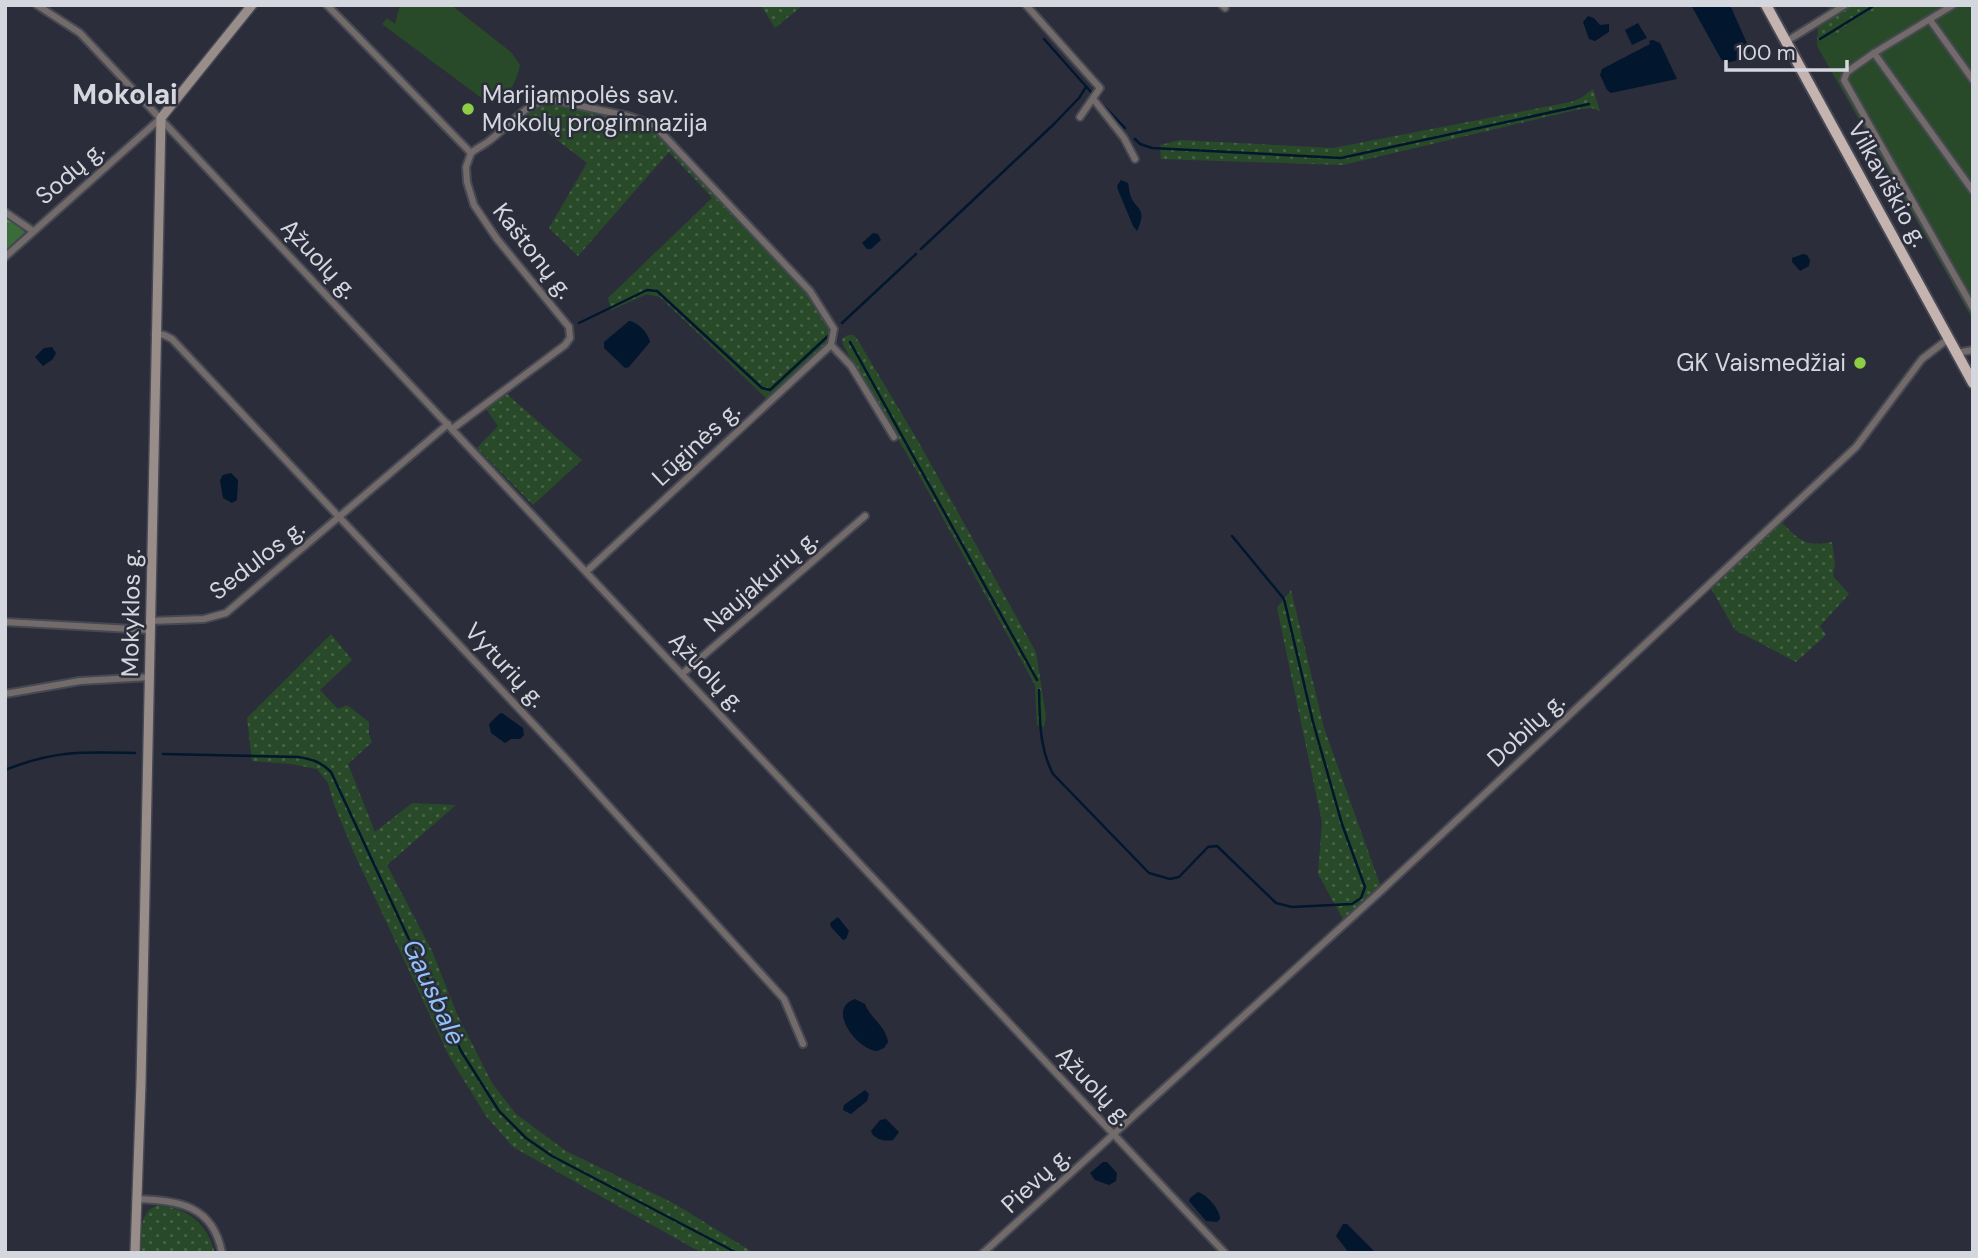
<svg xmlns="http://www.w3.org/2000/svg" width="1978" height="1258" viewBox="0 0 1978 1258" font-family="'DM Sans',sans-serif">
<defs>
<pattern id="grass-dots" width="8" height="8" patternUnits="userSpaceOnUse" patternTransform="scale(1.75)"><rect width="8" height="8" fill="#284a28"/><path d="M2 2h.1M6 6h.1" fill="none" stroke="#466347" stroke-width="1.8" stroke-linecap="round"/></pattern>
<pattern id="forest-firs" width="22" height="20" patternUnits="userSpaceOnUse" patternTransform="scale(1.75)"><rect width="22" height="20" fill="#3c6b3b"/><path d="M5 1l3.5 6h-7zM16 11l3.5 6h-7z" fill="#577f57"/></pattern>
</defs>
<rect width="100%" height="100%" fill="#2b2e3a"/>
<g fill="url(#grass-dots)">
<polygon points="761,5 803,5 775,28"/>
<polygon points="1827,5 1883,5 1817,46 1818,28 1830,11"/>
<polygon points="1593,89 1600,111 1592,108 1580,109 1343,165 1161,159 1160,145 1180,140 1333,148 1571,102 1581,98"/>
<polygon points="548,99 654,125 810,291 834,329 834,338 770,402 660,297 647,294 611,310 608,298 712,198 669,152 578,256 549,228 587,163 521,112"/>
<polygon points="848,335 854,335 859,342 918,441 1036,652 1046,717 1044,727 1037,725 1035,685 923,482 843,345 842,339"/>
<polygon points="507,394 582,460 533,505 477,448 498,426 486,409"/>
<path d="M1779,520C1798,538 1803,548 1832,542L1835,563L1833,576L1849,594L1820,626L1826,635L1796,662L1735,630L1709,585Z"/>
<polygon points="1291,590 1324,728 1382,890 1345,923 1318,874 1322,822 1277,608"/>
<polygon points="331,634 352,660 320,690 338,709 347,705 369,722 369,735 372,742 348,764 375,832 412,803 456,805 387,865 432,951 457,1014 492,1083 516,1114 566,1151 675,1204 754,1253 702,1253 513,1147 486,1116 449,1056 355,855 335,807 328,783 317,769 291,764 252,761 247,718"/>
<path d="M157,1206C189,1207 207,1224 215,1253H141C143,1236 137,1212 157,1206Z"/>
</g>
<polygon fill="url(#forest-firs)" points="5,216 25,232 5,251"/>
<g fill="#284a28">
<path d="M400,5H451L511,52L520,65C515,88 506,104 480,97L382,24L387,18L395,24Z"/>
<polygon points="1883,5 1973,5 1973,320 1817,46"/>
</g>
<g fill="#02162d">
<polygon points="1691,5 1730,5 1750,50 1748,54 1738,60 1726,63 1721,59"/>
<polygon points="1588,16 1594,18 1600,25 1609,24 1609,32 1595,41 1589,39 1583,22"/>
<polygon points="1638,23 1647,38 1632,45 1625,30"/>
<polygon points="1653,40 1660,43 1677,79 1611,93 1607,90 1600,75 1602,69 1650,44 1649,41"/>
<path d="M1121,180L1128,183C1129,186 1129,190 1130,194C1134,210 1149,206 1137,231L1133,226L1118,190L1117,186Z"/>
<polygon points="873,233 878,234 881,240 871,249 867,249 862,243"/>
<polygon points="1803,254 1807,255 1810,260 1809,266 1800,271 1792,262 1792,258"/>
<path d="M629,321C638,322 648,333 650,342L629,367L625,368L604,348V342Z"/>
<polygon points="52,347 56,353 53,359 43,366 35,357 44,348"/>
<polygon points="231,473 238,480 237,500 232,503 223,498 220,480 223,475"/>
<polygon points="502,713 523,728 524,735 520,739 511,739 505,743 491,733 489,724 499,714"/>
<polygon points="838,917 849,931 846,939 843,940 831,927 830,923"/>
<path d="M855,999L865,1004C870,1018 886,1026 888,1042L884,1048L877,1051C858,1050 825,1009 855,999Z"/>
<polygon points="865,1090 869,1094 867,1101 851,1114 843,1110 844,1105"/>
<path d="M886,1119L899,1132L893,1140C885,1142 873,1139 871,1131L880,1120Z"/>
<polygon points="1103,1162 1107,1162 1117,1173 1116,1181 1109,1185 1095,1180 1090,1173"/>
<path d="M1198,1192C1207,1195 1220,1209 1220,1219L1217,1222L1206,1221L1189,1201L1190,1198Z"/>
<polygon points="1343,1224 1347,1224 1376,1253 1349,1253 1336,1236"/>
</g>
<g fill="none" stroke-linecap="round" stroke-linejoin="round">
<g stroke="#02162d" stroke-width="2.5">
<polyline points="1044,39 1091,92"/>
<polyline points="1820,39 1875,5"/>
<polyline points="1100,102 1125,128"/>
<polyline points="1135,139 1140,144 1152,148 1341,158 1589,104"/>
<polyline points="921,249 1054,124 1079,98 1086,87"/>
<polyline points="579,323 647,290 657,291 762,388 770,390 828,336"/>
<polyline points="842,323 916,254"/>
<polyline points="850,342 1037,680"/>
<path d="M1039,690C1040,721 1039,747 1053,774L1149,873L1170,879L1179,877L1208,847L1217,846L1276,903L1292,907L1352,904L1361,898L1365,887L1342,824L1313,722L1284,599L1232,536"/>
<path d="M163,754L298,757C312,759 321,762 331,772L461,1051L499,1111L526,1138L552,1156L737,1253"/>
<path d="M5,770C55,750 83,752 135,753"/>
</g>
<g stroke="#464954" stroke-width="10">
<g id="minor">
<polyline points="37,5 80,33 1225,1253"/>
<polyline points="327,5 471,153"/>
<polyline points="1026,5 1100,88 1080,117"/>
<polyline points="1222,5 1225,8"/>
<polyline points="1953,5 1874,53 1847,72 1844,80 1973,308"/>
<polyline points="1930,20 1973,80"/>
<polyline points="1787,41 1845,5"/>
<polyline points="1874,53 1973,191"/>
<polyline points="1094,100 1124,138 1135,159"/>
<polyline points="5,212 33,231"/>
<polyline points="5,257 161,118"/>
<polyline points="155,334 164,335 172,339 569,762 784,999 803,1044"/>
<polyline points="831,345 851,366 894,437"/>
<polyline points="1956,353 1973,350"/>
<path d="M452,429L565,345L570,338L569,327L497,239L474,205L467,182L466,167L471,153C477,148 484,145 489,141C510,125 523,106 548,99L628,116L654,125L810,291L834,329L831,345"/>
<polyline points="587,571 831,345"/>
<polyline points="150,621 204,619 226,613 448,424"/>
<polyline points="5,622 150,630"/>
<polyline points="682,674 865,516"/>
<polyline points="5,694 80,681 150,677"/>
<path d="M138,1199C179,1201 213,1205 222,1253"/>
<polyline points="983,1253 1382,890 1856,447 1922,359 1948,339"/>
</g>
</g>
<g stroke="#464954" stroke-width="12">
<polyline id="secondary" points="135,1253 141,1083 161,118 252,5"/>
</g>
<g stroke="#464954" stroke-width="14">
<polyline id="trunk" points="1766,5 1973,383"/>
</g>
<use href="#minor" stroke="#736b69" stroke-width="6"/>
<use href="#secondary" stroke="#998d8a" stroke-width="9"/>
<use href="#trunk" stroke="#c4b3ae" stroke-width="10"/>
</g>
<g fill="#8dce45" stroke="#2b2e3a" stroke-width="2.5">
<circle cx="468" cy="109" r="7"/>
<circle cx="1860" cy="363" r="7"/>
</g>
<g text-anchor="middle" stroke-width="5" stroke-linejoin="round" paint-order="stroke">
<g font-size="24" fill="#d5d7df" stroke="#2b2e3a" text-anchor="start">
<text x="482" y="103">Marijampolės sav.<tspan x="482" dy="28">Mokolų progimnazija</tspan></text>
<text x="1846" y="371" text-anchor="end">GK Vaismedžiai</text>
</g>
<g font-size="24" fill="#d5d7df" stroke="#2b2e3a">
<text transform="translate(70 173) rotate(-41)" y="8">Sodų g.</text>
<text transform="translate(1888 184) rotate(61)" y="8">Vilkaviškio g.</text>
<text transform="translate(533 251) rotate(52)" y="8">Kaštonų g.</text>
<text transform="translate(319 259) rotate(47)" y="8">Ąžuolų g.</text>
<text transform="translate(696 444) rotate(-43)" y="8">Lūginės g.</text>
<text transform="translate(257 560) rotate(-38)" y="8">Sedulos g.</text>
<text transform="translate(761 581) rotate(-41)" y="8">Naujakurių g.</text>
<text transform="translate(131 613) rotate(-89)" y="8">Mokyklos g.</text>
<text transform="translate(505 665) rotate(47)" y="8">Vyturių g.</text>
<text transform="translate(707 672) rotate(47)" y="8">Ąžuolų g.</text>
<text transform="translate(1526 730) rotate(-43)" y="8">Dobilų g.</text>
<text transform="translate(1094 1086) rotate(47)" y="8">Ąžuolų g.</text>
<text transform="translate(1036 1180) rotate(-43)" y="8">Pievų g.</text>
</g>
<g font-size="26" font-style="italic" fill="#91c3fc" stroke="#2b2e3a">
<text transform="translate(434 992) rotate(65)" y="9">Gausbalė</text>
</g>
<g font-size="28" font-weight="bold" fill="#d5d7df" stroke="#2b2e3a">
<text x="125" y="104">Mokolai</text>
</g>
</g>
<rect width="1978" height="1258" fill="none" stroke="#d5d7df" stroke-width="14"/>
<path d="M1726 60v10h121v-10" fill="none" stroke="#d5d7df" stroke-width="3.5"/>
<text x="1736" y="60" font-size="21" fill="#d5d7df" stroke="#2b2e3a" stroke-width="5" paint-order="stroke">100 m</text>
</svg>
